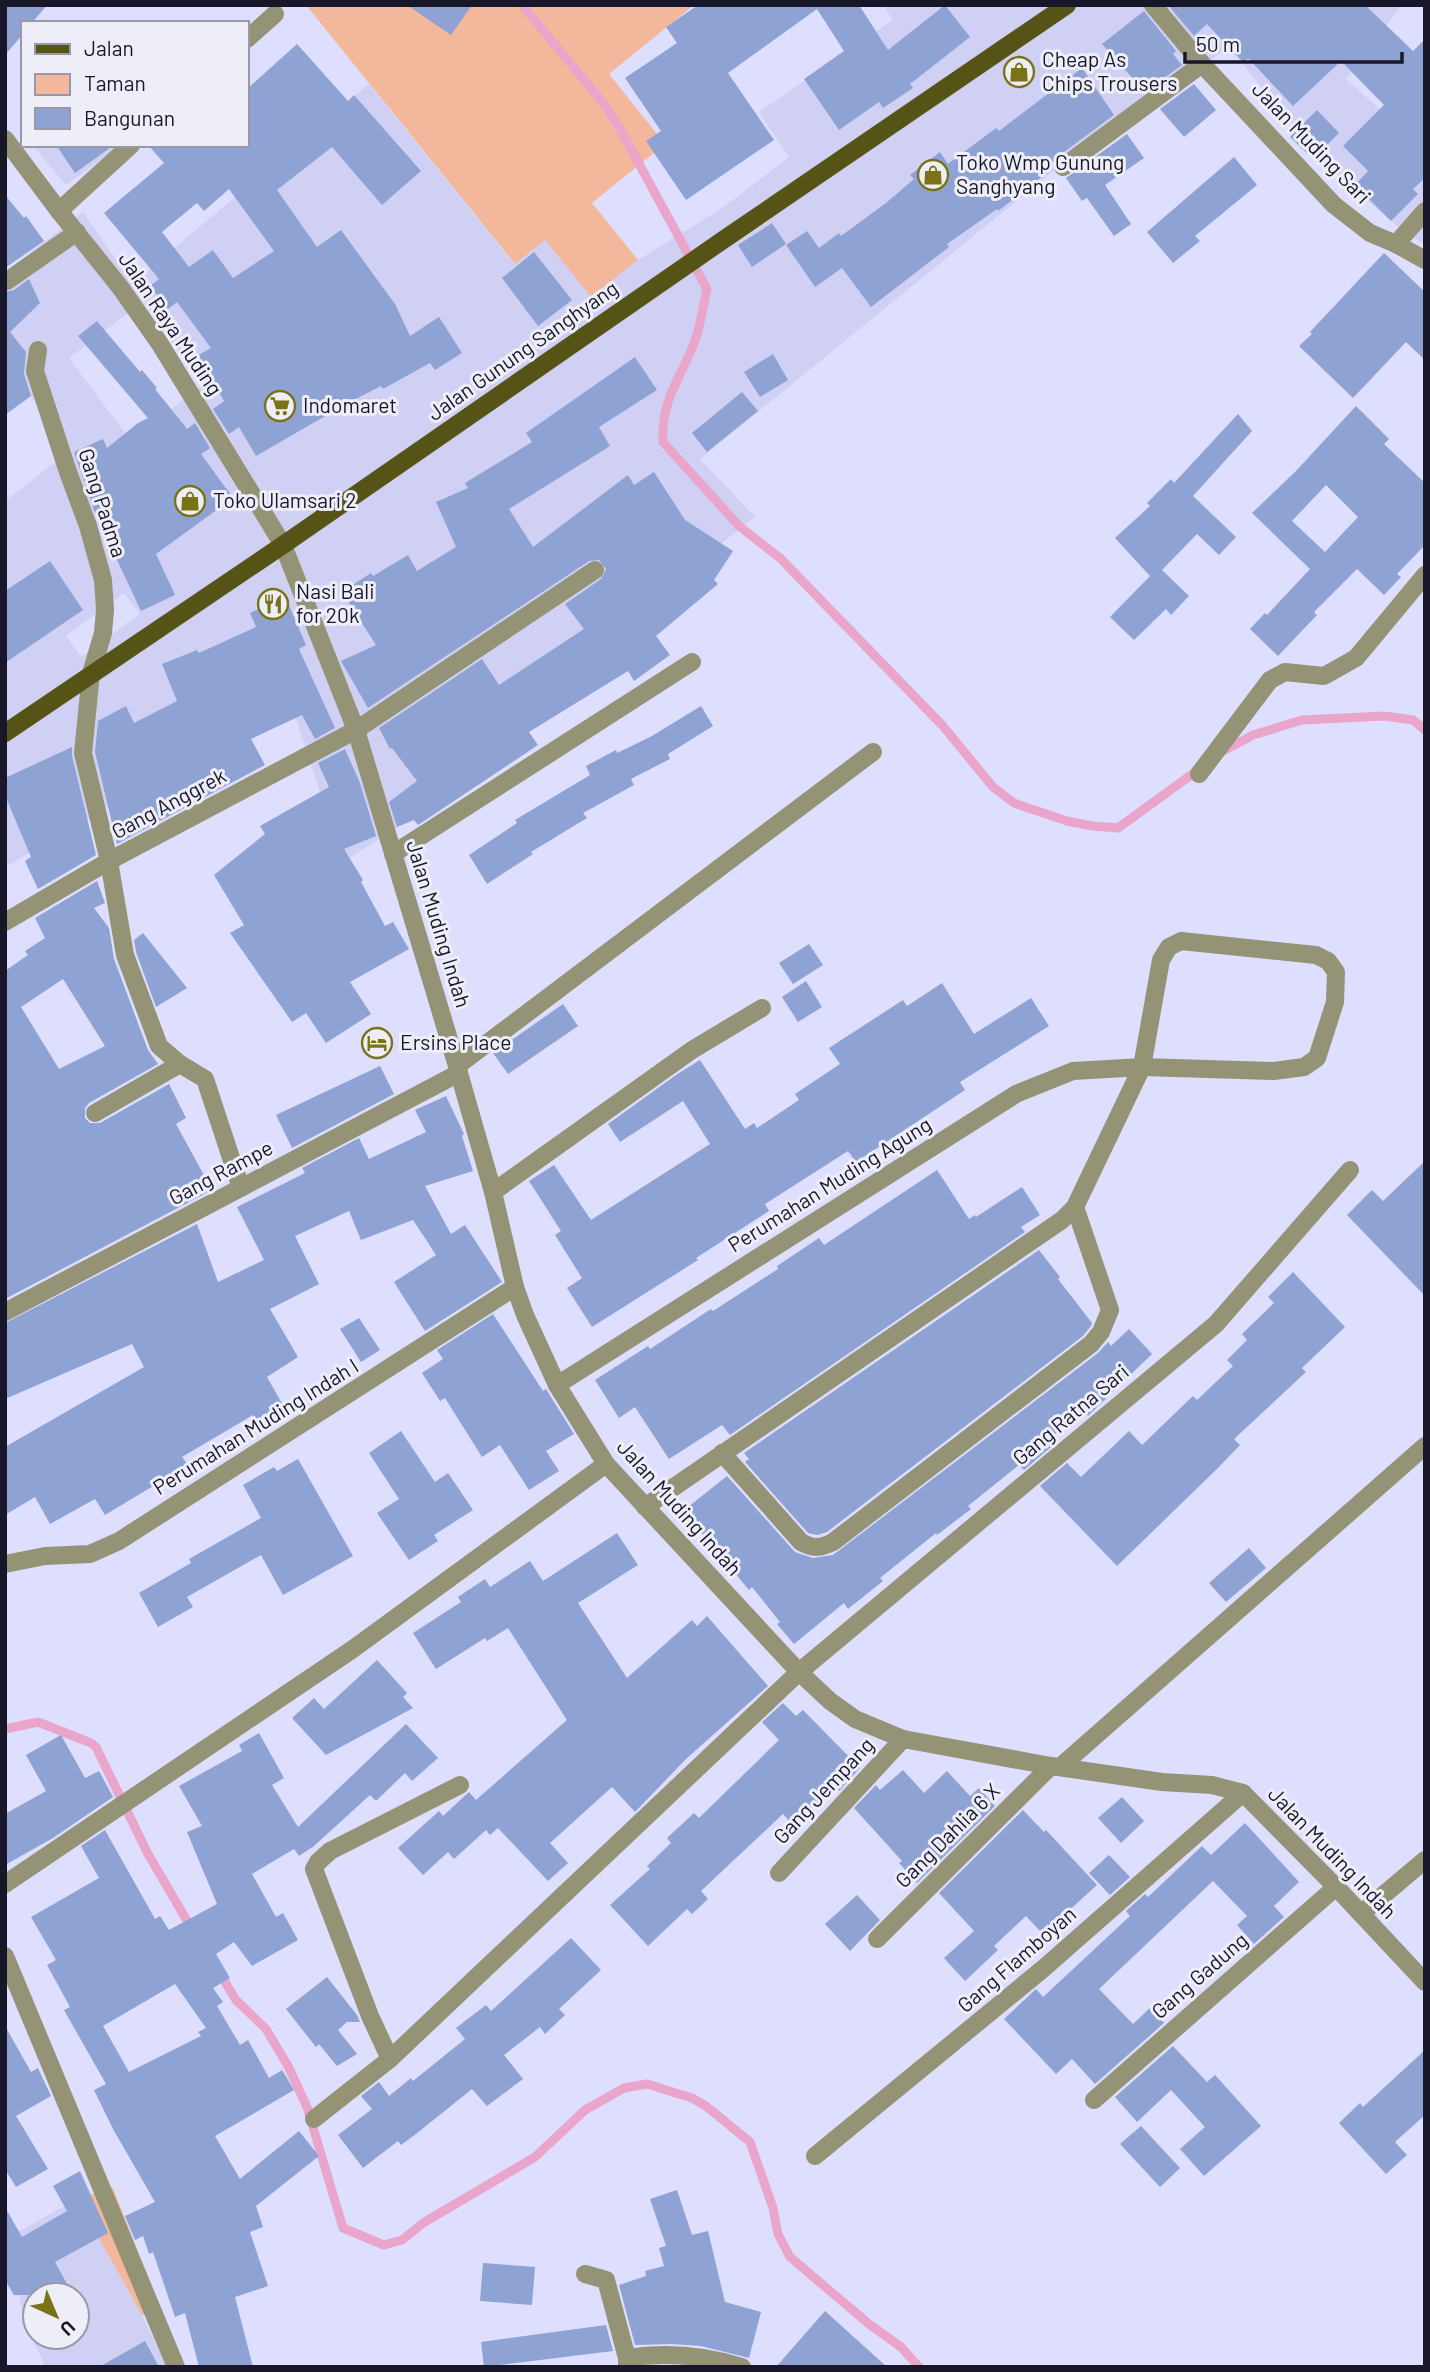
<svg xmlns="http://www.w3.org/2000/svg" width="1430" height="2372" viewBox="0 0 1430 2372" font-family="Barlow,sans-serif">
<rect width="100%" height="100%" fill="#dedeff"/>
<g fill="#d0d0f4" fill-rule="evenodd">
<path d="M883,5H1402L1346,79L1425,149V244L1405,233L1317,157L1229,47L1062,164L700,459L755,517L689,569L409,820L343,862L290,701L5,867V501L70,451L5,360V272L83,212L132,284L369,84L514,264L545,240L591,297L638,260L724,207L789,157L759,112L893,20ZM143,302L202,385L131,441L69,358ZM124,593L140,614L81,657L66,636Z"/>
<polygon points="32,145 121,145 66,185"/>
<path d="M77,2199L142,2315L167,2367H46L25,2326L9,2237ZM35,2295H77V2337H35Z"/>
</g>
<g fill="#f3b79b">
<polygon points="306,5 694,5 609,74 665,144 592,203 638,260 591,297 545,240 515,264"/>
<polygon points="113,2188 163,2316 142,2315 77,2199"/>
</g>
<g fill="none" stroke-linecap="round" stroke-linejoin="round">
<g stroke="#eaa5ca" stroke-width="9">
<path d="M522,5L604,104L619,127L707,289C703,306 701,326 694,343C680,380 661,399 663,442L739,526L780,558L943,726L993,787L1014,803L1067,821L1092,826L1118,828L1198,770"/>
<polyline points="1223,751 1253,735 1302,720 1384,716 1413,720 1425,730"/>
<polyline points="5,1729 38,1722 91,1743 96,1747 148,1854 193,1931"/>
<polyline points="219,1972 236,2000 266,2029 288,2066 307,2107 343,2228 384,2245 402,2240 423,2223 535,2157 585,2110 624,2088 647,2084 692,2098 706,2106 750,2142 773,2208 778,2234 790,2257 869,2324 901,2347 919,2367"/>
</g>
</g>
<g fill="#8ea3d3" fill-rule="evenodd">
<polygon points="5,5 47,5 32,23 23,23 23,34 5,55"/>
<polygon points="407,5 472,5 451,35"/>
<polygon points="698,5 859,5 888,50 945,5 970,37 910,84 913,88 883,108 879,102 839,130 804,79 844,51 817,9 728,73 774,140 686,200 646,141 661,131 625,78 677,43 666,27"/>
<polygon points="1168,5 1365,5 1413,51 1425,39 1425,178 1413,189 1418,194 1391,221 1355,185 1368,171 1343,146 1384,105 1341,61 1293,106 1248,58 1244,63 1207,24 1194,36"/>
<polygon points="1144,11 1176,51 1173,54 1182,65 1145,92 1102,44"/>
<path d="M297,44L348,101L354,95L421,171L382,205L332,147L277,190L317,247L341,230L395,304L410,336L439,317L462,353L435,370L430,363L383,389L381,386L346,404L256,456L239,427L229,434L213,409L224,401L197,356L211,348L177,302L168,309L150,286L159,279L104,213L164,163L148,145H247V89ZM229,189L274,251L233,278L213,250L189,267L162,232L197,203L204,211Z"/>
<polygon points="1082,68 1114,115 1056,158 1052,163 1052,169 998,211 997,209 947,244 949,247 871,307 842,268 815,287 786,245 807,231 819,248 839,233 841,236 886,203 914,179 910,175 940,152 948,164 996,128 999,131"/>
<polygon points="1194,84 1216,110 1184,137 1160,109"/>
<polygon points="1317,110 1339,133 1313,159 1290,137"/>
<polygon points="1127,134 1144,158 1105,185 1131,224 1114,236 1087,198 1082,201 1066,178"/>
<polygon points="56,145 114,145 75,173"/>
<polygon points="1234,157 1257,185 1195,236 1200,241 1173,263 1147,232"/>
<polygon points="5,195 24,218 26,216 44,241 5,268"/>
<polygon points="772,223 786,244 752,267 738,245"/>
<polygon points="534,252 572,300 538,326 502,278"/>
<polygon points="1384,253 1425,292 1425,360 1406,342 1353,398 1299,346 1312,334 1310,332"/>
<polygon points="29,279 40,303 10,332 26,352 24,374 31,396 5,415 5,292 14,290"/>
<polygon points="97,321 140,372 142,370 157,388 155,389 187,429 195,423 210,448 201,454 233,498 156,554 175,595 141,611 95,513 74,452 103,439 107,448 138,423 148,418 78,336"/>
<polygon points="773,354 788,380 760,397 744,372"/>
<polygon points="635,357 657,390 599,427 610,446 509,509 533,547 628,475 634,485 654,472 685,520 733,551 714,580 718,584 656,636 670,655 634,681 628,671 529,732 538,745 418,825 414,820 397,827 389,802 417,781 392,748 390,749 379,728 482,659 499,685 584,629 565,604 601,579 606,569 599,560 589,561 368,708 341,661 376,645 342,592 371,573 373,576 408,555 417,571 456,547 436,502 468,488 465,483 532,442 526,433"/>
<polygon points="742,392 758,411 707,452 692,433"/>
<path d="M1356,406L1389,439L1384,444L1425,483V545L1397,574L1401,577L1384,595L1357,569L1314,612L1317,615L1278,656L1250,629L1265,613L1267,615L1310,569L1252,513L1295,472ZM1326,485L1358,517L1325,552L1292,521Z"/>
<polygon points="1238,414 1252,431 1193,496 1236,537 1219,555 1197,534 1162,570 1189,596 1171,615 1166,609 1134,640 1110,617 1150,576 1115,538 1150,506 1147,503 1171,479 1174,483"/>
<polygon points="50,561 83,610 5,663 5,591"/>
<polygon points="285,596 306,645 299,649 335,728 315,739 302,715 251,739 265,765 117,844 95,752 98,721 126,706 134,723 177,701 162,664 197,650 199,653 256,627 250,613"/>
<polygon points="701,706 713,726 668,754 670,759 631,779 634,785 583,813 587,818 531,852 533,854 487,884 469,855 517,823 515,820 590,775 586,766 616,750 617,753 652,736"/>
<polygon points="72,747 72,756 96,855 38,889 25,861 31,857 5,795 5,778"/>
<polygon points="345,749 360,783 376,836 344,849 363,880 361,882 385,926 393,922 409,949 350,982 371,1014 326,1043 306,1013 292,1022 230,933 244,925 214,875 265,834 260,826 329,787 318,763"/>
<path d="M97,881L105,903L94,908L109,928L114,959L148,1050L158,1064L89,1103L85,1108V1118L90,1123H100L169,1084L186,1118L176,1124L212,1190L5,1299V971L28,955L25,951L45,938L35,918ZM63,979L105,1046L59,1069L21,1007Z"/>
<polygon points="143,933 187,988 156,1007 136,952 134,940"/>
<polygon points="809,944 823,965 793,984 779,963"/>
<polygon points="806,981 822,1007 798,1022 782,997"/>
<polygon points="942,983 974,1034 1031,998 1049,1026 960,1082 965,1090 856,1162 848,1151 765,1204 769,1211 696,1258 698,1260 592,1327 567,1288 582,1278 555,1235 561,1231 529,1181 554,1165 591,1220 710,1144 683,1101 620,1142 608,1124 676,1075 700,1060 745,1129 754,1123 757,1128 799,1100 795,1094 840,1064 829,1048 903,1000 907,1006"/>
<polygon points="563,1004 578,1026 508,1074 493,1053"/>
<polygon points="380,1066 394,1094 292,1148 276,1115"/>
<polygon points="446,1096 464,1134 462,1136 473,1171 425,1186 451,1234 465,1225 502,1282 425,1331 394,1282 436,1255 413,1220 361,1240 349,1211 295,1236 319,1284 270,1309 298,1357 267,1377 284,1407 257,1422 253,1415 182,1457 188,1465 105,1515 95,1499 50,1524 35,1497 5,1515 5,1447 144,1367 132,1344 5,1399 5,1323 197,1224 218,1282 264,1260 237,1207 305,1173 302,1168 359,1138 369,1159 426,1132 415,1110"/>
<polygon points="1425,1161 1425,1296 1347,1215 1372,1190 1383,1201"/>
<polygon points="937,1170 969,1219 975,1215 976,1217 1022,1187 1040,1215 1021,1227 1025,1232 730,1435 722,1425 669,1459 635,1407 619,1418 595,1380 648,1346 650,1349 711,1309 713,1311 778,1269 777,1266 819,1238 824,1245"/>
<polygon points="1039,1250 1060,1277 1058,1279 1092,1323 1091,1326 1083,1336 827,1532 817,1535 808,1533 745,1462 749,1459 744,1453"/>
<polygon points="1293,1272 1345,1327 1302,1368 1306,1372 1234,1439 1240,1445 1218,1468 1117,1566 1040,1486 1067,1463 1081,1477 1129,1431 1142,1445 1193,1396 1197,1400 1233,1366 1227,1360 1247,1340 1242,1334 1274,1303 1268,1297"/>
<polygon points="493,1314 543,1391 546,1389 574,1434 546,1451 559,1471 529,1490 500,1445 482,1457 445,1398 440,1401 422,1373 443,1359 437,1350"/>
<polygon points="359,1318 380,1350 361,1362 340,1329"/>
<polygon points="1129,1329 1152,1354 1088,1416 1082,1409 1047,1442 1051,1447 1024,1470 1019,1465 968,1506 971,1509 937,1535 936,1533 880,1578 883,1581 848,1609 844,1603 794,1644 777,1624 780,1622 752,1587 749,1590 683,1511 727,1476 795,1552 813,1558 833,1555 1098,1353 1108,1342 1111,1346"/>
<polygon points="401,1431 435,1482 448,1473 473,1510 434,1535 438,1541 409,1560 377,1513 399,1499 369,1453"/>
<polygon points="298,1459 353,1556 283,1595 261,1555 187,1597 193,1607 158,1627 139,1593 191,1563 189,1559 261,1518 243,1485 274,1467 277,1471"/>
<polygon points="617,1533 638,1565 578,1603 627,1678 692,1620 697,1626 707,1616 768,1686 686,1759 635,1812 612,1787 550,1843 568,1863 548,1881 498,1828 490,1835 486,1830 454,1859 448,1852 423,1875 398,1848 439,1811 443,1816 469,1792 476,1800 567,1720 508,1628 487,1641 485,1638 436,1669 413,1633 461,1602 458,1597 485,1579 490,1587 530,1561 543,1581"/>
<polygon points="1249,1548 1266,1568 1226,1602 1209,1583"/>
<polygon points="377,1660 407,1693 403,1697 413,1708 326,1755 292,1718 314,1698 324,1709"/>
<polygon points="783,1703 796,1716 803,1710 860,1768 839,1791 835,1787 793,1825 783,1814 701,1891 708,1899 692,1914 687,1909 648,1946 610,1905 650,1869 647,1866 671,1843 667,1838 694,1813 699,1818 779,1740 762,1722"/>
<path d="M406,1724L438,1758L412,1781L405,1773L376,1801L370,1795L314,1846L299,1856L294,1849L252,1874L276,1917L283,1913L298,1940L252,1966L234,1942L216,1954L230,1978L213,1988L223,2002L217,2006L240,2045L248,2040L269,2078L282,2070L294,2090L215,2136L240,2179L299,2131L319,2156L256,2206L263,2227L250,2232L268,2286L235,2297L253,2367H199L185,2313L175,2317L153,2252L149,2254L143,2236L135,2240L125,2216L155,2202L113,2129L94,2090L106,2084L64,2010L70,2007L47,1965L56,1960L31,1917L99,1878L81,1846L105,1830L155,1919L160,1916L169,1930L217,1904L187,1832L202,1826L179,1786L242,1751L239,1745L259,1733L284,1778L272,1785L298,1827ZM175,1984L206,2028L198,2032L201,2036L129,2072L103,2026Z"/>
<polygon points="61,1735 85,1778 99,1771 113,1797 53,1838 5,1865 5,1814 46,1791 26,1755"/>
<polygon points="903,1770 924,1793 947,1771 970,1796 979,1788 995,1806 917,1883 899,1863 902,1861 854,1808 876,1785 880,1790"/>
<polygon points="1122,1797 1144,1821 1121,1843 1098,1818"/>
<polygon points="1023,1810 1044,1832 1046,1830 1097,1885 1043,1934 1026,1916 994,1946 998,1950 965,1981 944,1958 974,1931 939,1893"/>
<polygon points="1245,1823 1299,1882 1274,1906 1284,1917 1254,1944 1237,1925 1247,1916 1213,1881 1099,1989 1133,2024 1150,2008 1164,2023 1095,2084 1072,2059 1056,2074 1004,2019 1036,1989 1043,1997 1130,1916 1126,1911 1145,1894 1148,1897 1202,1846 1211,1855"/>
<polygon points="1109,1855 1130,1877 1110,1895 1089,1873"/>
<polygon points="857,1895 880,1920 850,1951 825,1924"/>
<polygon points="571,1938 601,1970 559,2009 565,2015 545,2034 540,2027 504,2055 523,2079 487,2106 472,2089 416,2134 401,2145 398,2141 363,2168 338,2135 372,2109 361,2096 379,2082 389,2096 411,2078 413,2081 465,2039 456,2028 486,2005 491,2011"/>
<polygon points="327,1977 357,2015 360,2022 347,2022 338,2030 357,2054 337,2066 319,2044 316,2047 286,2009"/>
<polygon points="5,2026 31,2072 38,2068 51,2096 16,2116 48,2169 16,2187 5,2169"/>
<polygon points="1173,2046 1207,2082 1215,2075 1261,2126 1204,2176 1180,2149 1205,2127 1171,2090 1137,2122 1115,2097"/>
<polygon points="1425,2050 1425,2115 1395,2142 1407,2155 1386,2174 1339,2123 1360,2103 1363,2107"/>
<polygon points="1141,2126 1180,2168 1160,2187 1120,2144"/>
<polygon points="80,2171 108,2233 55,2262 73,2295 14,2295 5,2280 5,2207 22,2237 67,2211 53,2186"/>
<polygon points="677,2190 692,2235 708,2231 725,2302 761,2312 749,2358 701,2346 671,2344 635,2345 619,2285 646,2276 645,2271 664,2266 659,2248 666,2246 650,2199"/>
<polygon points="483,2263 535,2267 532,2305 480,2301"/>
<polygon points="825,2311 887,2367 776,2367"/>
<polygon points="606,2325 613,2351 484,2367 481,2342"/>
<polygon points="145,2341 159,2367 99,2367"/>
</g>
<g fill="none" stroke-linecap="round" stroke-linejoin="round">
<g stroke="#949376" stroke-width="18">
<polyline points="1153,5 1202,64 1334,205 1370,233 1396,244 1425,260"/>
<polyline points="247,39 275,14"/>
<polyline points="5,139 59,211 120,287 160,344 283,545 356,730 457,1066 493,1192 515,1287 525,1315 557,1385 606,1464 799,1672 830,1701 855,1719 903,1739 1051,1766 1162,1782 1212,1785 1243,1793 1336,1887 1425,1982"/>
<polyline points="1063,167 1202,64"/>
<polyline points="59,211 131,145"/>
<polyline points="1396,244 1425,211"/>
<polyline points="7,281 77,232"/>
<polyline points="38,350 35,371 68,472 88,526 103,580 105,610 103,633 91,673 83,753 109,861 125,955 159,1046 180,1064 205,1079 241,1188"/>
<polyline points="1199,774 1270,680 1285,672 1324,676 1356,658 1425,575"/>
<polyline points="393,854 692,662"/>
<polyline points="5,922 109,861 356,730 595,570"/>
<polyline points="457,1066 873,752"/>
<polyline points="95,1113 180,1064"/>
<polyline points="493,1192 692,1050 762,1008"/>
<polyline points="5,1312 459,1073"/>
<polyline points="557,1385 1016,1094 1073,1071 1142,1067 1274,1071 1304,1067 1317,1058 1335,1002 1336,972 1328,961 1316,955 1181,941 1169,947 1161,960 1142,1067 1075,1207 1062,1220 645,1507"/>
<path d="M722,1453L801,1542C813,1549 821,1548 833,1542L1091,1344L1101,1332L1110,1310L1075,1207"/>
<polyline points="5,1564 45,1556 90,1554 119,1541 515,1287"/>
<polyline points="1060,1767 1425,1446"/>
<polyline points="779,1873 903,1739"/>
<polyline points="5,1884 353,1649 606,1464"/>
<polyline points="1361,1914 1425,1860"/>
<polyline points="877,1939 1051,1766"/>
<polyline points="5,1956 176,2367"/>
<polyline points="390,2059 370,2016 314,1869 318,1862 330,1851 460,1785"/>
<polyline points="1094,2100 1336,1887"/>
<polyline points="314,2119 390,2059 799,1672 1216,1324 1350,1170"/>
<polyline points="815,2156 1044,1968 1243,1793"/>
<polyline points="585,2274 606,2280 627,2358"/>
<path d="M627,2367V2358C665,2352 706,2356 742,2367"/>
</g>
<polyline stroke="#565316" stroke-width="18" points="5,733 283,545 726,238 1067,5"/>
</g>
<defs>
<g id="shop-ring" transform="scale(1.575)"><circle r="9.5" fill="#eeeef9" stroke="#797316" stroke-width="1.5"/><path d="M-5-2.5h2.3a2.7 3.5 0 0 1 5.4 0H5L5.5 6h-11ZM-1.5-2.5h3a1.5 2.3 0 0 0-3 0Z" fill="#797316"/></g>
<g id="supermarket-ring" transform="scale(1.575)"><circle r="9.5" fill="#eeeef9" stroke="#797316" stroke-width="1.5"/><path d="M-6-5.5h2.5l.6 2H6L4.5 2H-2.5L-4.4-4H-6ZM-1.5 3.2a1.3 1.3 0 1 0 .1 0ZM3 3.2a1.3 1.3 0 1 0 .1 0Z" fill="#797316"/></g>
<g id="restaurant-ring" transform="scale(1.575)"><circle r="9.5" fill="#eeeef9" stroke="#797316" stroke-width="1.5"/><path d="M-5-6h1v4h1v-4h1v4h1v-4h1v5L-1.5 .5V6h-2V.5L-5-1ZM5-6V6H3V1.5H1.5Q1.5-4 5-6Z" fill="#797316"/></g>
<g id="hotel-ring" transform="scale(1.575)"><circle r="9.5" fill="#eeeef9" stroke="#797316" stroke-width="1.5"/><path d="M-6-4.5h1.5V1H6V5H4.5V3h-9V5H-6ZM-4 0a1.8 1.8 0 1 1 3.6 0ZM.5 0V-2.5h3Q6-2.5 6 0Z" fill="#797316"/></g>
</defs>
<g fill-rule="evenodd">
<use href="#shop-ring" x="1019" y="72"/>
<use href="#shop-ring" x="933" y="175"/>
<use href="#supermarket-ring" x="280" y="406"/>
<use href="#shop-ring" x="190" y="501"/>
<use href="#restaurant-ring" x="273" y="604"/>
<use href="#hotel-ring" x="377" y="1043"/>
</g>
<g text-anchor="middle" stroke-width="6" stroke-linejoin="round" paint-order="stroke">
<g font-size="21" fill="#181629" stroke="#eeeef9" text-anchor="start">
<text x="1042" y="67">Cheap As<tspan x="1042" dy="24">Chips Trousers</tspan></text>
<text x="956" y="170">Toko Wmp Gunung<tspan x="956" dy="24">Sanghyang</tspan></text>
<text x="303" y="413">Indomaret</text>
<text x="213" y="508">Toko Ulamsari 2</text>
<text x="296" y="599">Nasi Bali<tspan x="296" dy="24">for 20k</tspan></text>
<text x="400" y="1050">Ersins Place</text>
</g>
<g font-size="21" fill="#181629" stroke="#eeeef9">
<text transform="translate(1311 143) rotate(46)" y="7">Jalan Muding Sari</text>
<text transform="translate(170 324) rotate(56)" y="7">Jalan Raya Muding</text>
<text transform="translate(523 351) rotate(-35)" y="7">Jalan Gunung Sanghyang</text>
<text transform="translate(102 503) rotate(72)" y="7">Gang Padma</text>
<text transform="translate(169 804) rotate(-28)" y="7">Gang Anggrek</text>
<text transform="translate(438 924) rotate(73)" y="7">Jalan Muding Indah</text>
<text transform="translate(221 1173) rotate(-28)" y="7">Gang Rampe</text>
<text transform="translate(830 1185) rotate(-32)" y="7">Perumahan Muding Agung</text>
<text transform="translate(1071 1415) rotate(-40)" y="7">Gang Ratna Sari</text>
<text transform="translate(256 1427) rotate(-32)" y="7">Perumahan Muding Indah I</text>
<text transform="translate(679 1508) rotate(48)" y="7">Jalan Muding Indah</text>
<text transform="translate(824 1791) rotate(-47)" y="7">Gang Jempang</text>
<text transform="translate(948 1836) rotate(-45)" y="7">Gang Dahlia 6 X</text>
<text transform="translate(1332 1853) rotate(46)" y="7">Jalan Muding Indah</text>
<text transform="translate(1017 1960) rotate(-41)" y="7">Gang Flamboyan</text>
<text transform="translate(1200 1976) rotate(-41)" y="7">Gang Gadung</text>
</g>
</g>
<rect width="1430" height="2372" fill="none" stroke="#181629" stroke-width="14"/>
<rect x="21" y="21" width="228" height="126" fill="#eeeef9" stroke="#9898a6" stroke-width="2"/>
<rect x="35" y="44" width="35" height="10" fill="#565316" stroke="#9898a6" stroke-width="2"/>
<text x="84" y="56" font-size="21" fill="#181629">Jalan</text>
<rect x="35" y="74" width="35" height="21" fill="#f3b79b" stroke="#9898a6" stroke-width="2"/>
<text x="84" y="91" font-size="21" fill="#181629">Taman</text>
<rect x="35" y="108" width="35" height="21" fill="#8ea3d3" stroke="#9898a6" stroke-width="2"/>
<text x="84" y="126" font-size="21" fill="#181629">Bangunan</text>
<g transform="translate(56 2316) rotate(136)"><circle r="33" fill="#eeeef9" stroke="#9898a6" stroke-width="2"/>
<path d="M0-5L12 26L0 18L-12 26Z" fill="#797316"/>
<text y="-10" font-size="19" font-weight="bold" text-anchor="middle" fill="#181629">U</text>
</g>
<path d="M1185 52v10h217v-10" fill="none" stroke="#181629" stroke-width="3.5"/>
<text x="1196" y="52" font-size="21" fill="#181629" stroke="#eeeef9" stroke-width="5" paint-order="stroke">50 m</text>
</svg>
